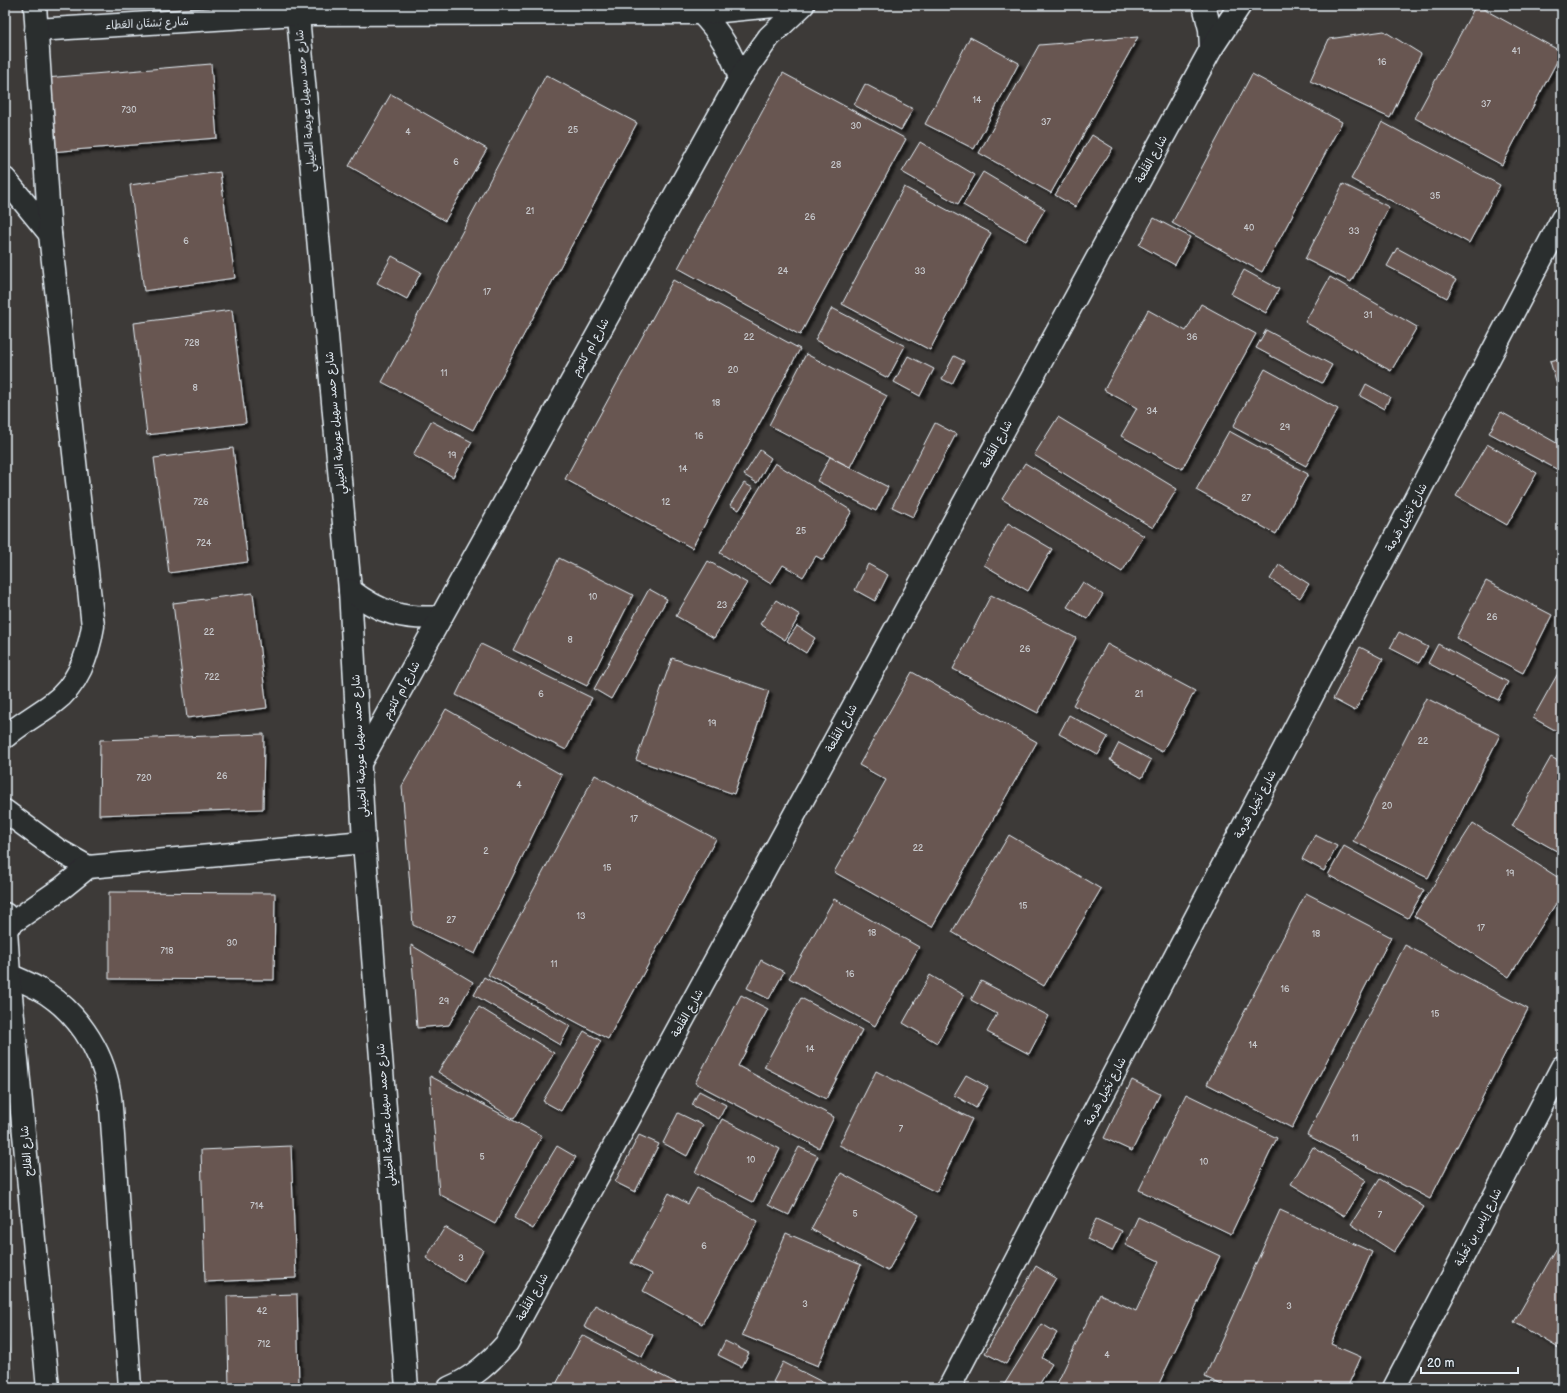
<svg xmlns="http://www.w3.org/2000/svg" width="1567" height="1393" viewBox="0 0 1567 1393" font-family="'Balsamiq Sans','Playpen Sans Arabic',sans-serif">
<defs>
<filter id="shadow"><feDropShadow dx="3.5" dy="3.5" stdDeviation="1" flood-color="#0009"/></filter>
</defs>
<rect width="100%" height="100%" fill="#3d3a38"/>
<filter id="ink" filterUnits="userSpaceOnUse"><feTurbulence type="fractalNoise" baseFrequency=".025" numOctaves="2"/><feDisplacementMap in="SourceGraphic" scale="8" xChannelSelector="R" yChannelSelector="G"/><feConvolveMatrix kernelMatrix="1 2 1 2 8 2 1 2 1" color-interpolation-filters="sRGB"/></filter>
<g filter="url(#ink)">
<polygon fill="#5b6951" stroke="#a2ada4" points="5,1302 12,1388 5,1388"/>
<g fill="#685751" stroke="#e8f1f8" filter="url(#shadow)">
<polygon points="1476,5 1562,52 1502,165 1415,118"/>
<polygon points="1384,31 1421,54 1390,118 1310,81 1329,39"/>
<polygon points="970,37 1019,63 974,149 925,124"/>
<polygon points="1138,37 1051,193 979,153 1039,45"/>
<polygon points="211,64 217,138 51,152 46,78"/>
<polygon points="783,73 906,139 800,335 678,268"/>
<polygon points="1252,74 1342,122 1262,272 1172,223"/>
<polygon points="546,75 637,123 473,430 382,382"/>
<polygon points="865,84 913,109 901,130 854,105"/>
<polygon points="391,94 487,149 445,221 349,166"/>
<polygon points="1382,122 1500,185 1469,243 1351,179"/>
<polygon points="1092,135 1113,148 1075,207 1055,195"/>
<polygon points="920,142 975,175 958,204 902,172"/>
<polygon points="220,172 235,278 144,291 130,185"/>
<polygon points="983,172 1045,209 1026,241 963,205"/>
<polygon points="1343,184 1389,207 1351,282 1305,259"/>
<polygon points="904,187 991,233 930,350 842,304"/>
<polygon points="1154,218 1190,237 1175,265 1139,245"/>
<polygon points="1397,248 1456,280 1447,298 1387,266"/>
<polygon points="392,256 421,272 407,299 377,283"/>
<polygon points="1244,270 1279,289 1266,313 1231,294"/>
<polygon points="1330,277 1417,327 1391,371 1305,322"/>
<polygon points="673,280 800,349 692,548 565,479"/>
<polygon points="1201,304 1256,334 1182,469 1121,436 1137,408 1104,390 1148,310 1186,331"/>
<polygon points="832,308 905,346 888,378 815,340"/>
<polygon points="232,310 246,423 147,435 134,323"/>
<polygon points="1266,330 1332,365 1322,383 1256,348"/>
<polygon points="806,354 887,396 850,467 769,425"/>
<polygon points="908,356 934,369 920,396 894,382"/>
<polygon points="954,356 964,361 952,384 942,379"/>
<polygon points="1562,358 1562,403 1550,361"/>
<polygon points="1265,369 1338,409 1306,466 1233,427"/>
<polygon points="1366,384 1390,397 1384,409 1360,396"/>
<polygon points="1501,412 1562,446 1562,472 1489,433"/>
<polygon points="1058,417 1177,489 1153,528 1034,455"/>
<polygon points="431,421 472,442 453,477 413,455"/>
<polygon points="935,423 956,434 913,517 892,507"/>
<polygon points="1229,431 1308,474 1276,534 1196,490"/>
<polygon points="1487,444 1537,473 1507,525 1456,496"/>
<polygon points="233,448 248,562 169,573 154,458"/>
<polygon points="760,450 771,458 757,483 744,475"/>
<polygon points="830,457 888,487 876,511 817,481"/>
<polygon points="775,463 852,511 823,560 816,556 803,577 783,565 771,584 720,553"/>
<polygon points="1025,463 1144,536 1122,572 1002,499"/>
<polygon points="744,483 753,488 739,510 730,505"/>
<polygon points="1008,523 1052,549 1028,591 984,565"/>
<polygon points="559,558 633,595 587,686 513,650"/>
<polygon points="708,561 747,583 714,638 676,616"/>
<polygon points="868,564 888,575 875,601 855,590"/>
<polygon points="1279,565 1309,584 1300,598 1270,579"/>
<polygon points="1486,581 1552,615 1523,673 1456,638"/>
<polygon points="1083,582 1103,595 1088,619 1067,607"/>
<polygon points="649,589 667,599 611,699 594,689"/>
<polygon points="253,593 267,708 187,718 173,603"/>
<polygon points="991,595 1076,638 1038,713 953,669"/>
<polygon points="776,600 800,615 785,640 760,624"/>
<polygon points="797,626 815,638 806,653 787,641"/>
<polygon points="1399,632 1428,647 1419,663 1390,648"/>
<polygon points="481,644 592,698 566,750 456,695"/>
<polygon points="1107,644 1195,691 1162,752 1073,705"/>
<polygon points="1438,644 1508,682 1498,700 1428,663"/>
<polygon points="1360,647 1383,659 1355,711 1333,699"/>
<polygon points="672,658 769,691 734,794 636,760"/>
<polygon points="1562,666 1562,734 1533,718"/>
<polygon points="912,672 1037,742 932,927 834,872 886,780 859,765"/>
<polygon points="1426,698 1500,735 1428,878 1353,841"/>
<polygon points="446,709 562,775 475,954 413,925 402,786"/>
<polygon points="1069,715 1108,737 1098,755 1059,734"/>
<polygon points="264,734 263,809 99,815 100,740"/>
<polygon points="1119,743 1151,760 1142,778 1110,760"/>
<polygon points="1551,757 1562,763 1562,854 1512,826"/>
<polygon points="595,775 716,839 608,1039 488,975"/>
<polygon points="1473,823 1562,880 1562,894 1509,977 1414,916"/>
<polygon points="1009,835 1101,889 1044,986 952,932"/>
<polygon points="1315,835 1337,846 1324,871 1302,859"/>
<polygon points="1344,846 1424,890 1408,918 1328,875"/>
<polygon points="109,892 275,893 274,980 109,979"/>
<polygon points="1306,893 1391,937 1292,1128 1207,1084"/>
<polygon points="834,899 919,947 875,1026 789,978"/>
<polygon points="411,945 473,982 449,1025 417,1028"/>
<polygon points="1405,945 1528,1009 1430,1199 1307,1135"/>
<polygon points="761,960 784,972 769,999 747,988"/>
<polygon points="930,975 964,995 937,1043 903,1023"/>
<polygon points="484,977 570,1026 560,1045 474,995"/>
<polygon points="981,981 1049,1016 1029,1054 987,1032 997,1014 971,1000"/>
<polygon points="741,995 768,1009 738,1066 834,1117 819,1148 695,1083"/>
<polygon points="801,998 862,1030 826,1099 764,1067"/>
<polygon points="479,1007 554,1053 514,1119 438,1072"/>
<polygon points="584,1031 601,1041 561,1111 543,1101"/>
<polygon points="876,1071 972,1119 936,1192 839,1145"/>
<polygon points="966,1075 988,1087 976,1108 954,1095"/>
<polygon points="430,1076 542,1136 495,1224 439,1194"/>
<polygon points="1132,1080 1160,1094 1132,1151 1104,1138"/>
<polygon points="699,1091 726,1105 719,1119 692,1105"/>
<polygon points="1186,1094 1277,1138 1231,1234 1139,1190"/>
<polygon points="678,1113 703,1125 687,1156 663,1143"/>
<polygon points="722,1119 780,1149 753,1202 695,1172"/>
<polygon points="639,1135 659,1144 635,1192 615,1182"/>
<polygon points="291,1146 296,1278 205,1282 201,1150"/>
<polygon points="557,1146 576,1157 533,1229 514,1218"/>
<polygon points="799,1147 818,1156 789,1215 768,1205"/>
<polygon points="1313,1147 1366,1180 1344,1216 1291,1184"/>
<polygon points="841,1173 919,1215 888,1271 811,1229"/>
<polygon points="1380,1179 1424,1207 1394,1252 1351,1224"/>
<polygon points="697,1188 758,1221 702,1324 643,1291 652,1274 631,1263 669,1193 688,1204"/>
<polygon points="1280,1210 1372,1252 1331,1344 1361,1357 1347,1388 1228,1388 1205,1377"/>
<polygon points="1138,1217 1220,1256 1157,1388 1055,1388 1100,1294 1136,1311 1159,1261 1125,1245"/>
<polygon points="1096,1219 1122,1231 1112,1251 1087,1239"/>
<polygon points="445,1227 483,1250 464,1282 426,1258"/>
<polygon points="786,1233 861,1265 818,1366 742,1335"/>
<polygon points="1562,1239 1562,1350 1514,1322"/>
<polygon points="1036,1266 1056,1278 1006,1364 985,1353"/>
<polygon points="297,1294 299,1388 229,1388 227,1296"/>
<polygon points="595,1305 653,1335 642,1357 584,1327"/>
<polygon points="1042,1324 1057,1333 1042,1358 1052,1364 1037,1388 1002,1388"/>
<polygon points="582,1335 686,1388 554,1388"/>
<polygon points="725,1341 749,1353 742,1367 718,1355"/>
<polygon points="783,1362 834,1388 785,1388 773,1382"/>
</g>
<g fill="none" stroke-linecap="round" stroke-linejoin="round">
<g stroke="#e8f1f8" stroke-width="25">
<g id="minor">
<polyline points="297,5 350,590 364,842 407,1388"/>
<polyline points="1204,5 1210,29 1211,49"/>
<path d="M701,13C720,32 731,52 740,78"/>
<polyline points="36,30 297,14 701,13 785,5"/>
<polyline points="5,179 50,234"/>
<path d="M350,590C380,613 404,620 441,617"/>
<path d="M5,737C20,724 37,715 53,703C78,685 88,656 93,626L50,234L35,5"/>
<polyline points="360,763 740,78 769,37 803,5"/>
<polyline points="5,811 58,850 88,867"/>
<polyline points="6,927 62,888 88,867 364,842"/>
<path d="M9,975C18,979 28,983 37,988C74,1007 103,1050 109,1091C111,1101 111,1111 112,1121L130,1388"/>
<path d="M449,1388C473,1378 490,1362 507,1343L1211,49L1240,5"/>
<polyline points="949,1388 1562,219"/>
<polyline points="1394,1388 1562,1067"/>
</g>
</g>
<g stroke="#e8f1f8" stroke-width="25">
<polyline id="major" points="5,914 9,975 48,1388"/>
</g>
<use href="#minor" stroke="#2a2d2e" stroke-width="22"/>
<use href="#major" stroke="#2a2d2e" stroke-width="22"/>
</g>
</g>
<g text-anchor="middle" stroke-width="3.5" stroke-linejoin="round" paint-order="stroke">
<g font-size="9" fill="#c8cace">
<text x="1516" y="54">41</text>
<text x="1382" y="65">16</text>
<text x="977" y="103">14</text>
<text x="1486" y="107">37</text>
<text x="129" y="113">730</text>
<text x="1046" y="125">37</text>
<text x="856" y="129">30</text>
<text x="573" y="133">25</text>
<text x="408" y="135">4</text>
<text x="456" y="165">6</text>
<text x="836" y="168">28</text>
<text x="1435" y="199">35</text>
<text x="530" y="214">21</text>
<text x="810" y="220">26</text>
<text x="1249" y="231">40</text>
<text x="1354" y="234">33</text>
<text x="186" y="244">6</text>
<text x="783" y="274">24</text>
<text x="920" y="274">33</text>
<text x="487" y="295">17</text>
<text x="1368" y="318">31</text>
<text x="749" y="340">22</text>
<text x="1192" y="340">36</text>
<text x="192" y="346">728</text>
<text x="733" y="373">20</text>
<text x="444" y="376">11</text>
<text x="195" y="391">8</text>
<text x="716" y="406">18</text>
<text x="1152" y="414">34</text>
<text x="1285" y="430">29</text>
<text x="699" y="439">16</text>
<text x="452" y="458">19</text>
<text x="683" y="472">14</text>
<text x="1246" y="501">27</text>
<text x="201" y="505">726</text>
<text x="666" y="505">12</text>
<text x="801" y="534">25</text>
<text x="204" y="546">724</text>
<text x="593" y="600">10</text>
<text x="722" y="608">23</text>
<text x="1492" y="620">26</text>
<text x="209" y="635">22</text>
<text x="570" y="643">8</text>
<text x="1025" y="652">26</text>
<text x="212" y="680">722</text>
<text x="541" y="697">6</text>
<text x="1139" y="697">21</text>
<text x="712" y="726">19</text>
<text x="1423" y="744">22</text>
<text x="222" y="779">26</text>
<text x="144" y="781">720</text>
<text x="519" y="788">4</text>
<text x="1387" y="809">20</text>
<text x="634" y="822">17</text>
<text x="918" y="851">22</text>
<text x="486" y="854">2</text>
<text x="607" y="871">15</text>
<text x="1510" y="876">19</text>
<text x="1023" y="909">15</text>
<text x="581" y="919">13</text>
<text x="451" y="923">27</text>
<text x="1481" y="931">17</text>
<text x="872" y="936">18</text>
<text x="1316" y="937">18</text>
<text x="232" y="946">30</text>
<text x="167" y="954">718</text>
<text x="554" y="967">11</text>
<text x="850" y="977">16</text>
<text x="1285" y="992">16</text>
<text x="444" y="1004">29</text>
<text x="1435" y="1017">15</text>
<text x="1253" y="1048">14</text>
<text x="810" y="1052">14</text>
<text x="901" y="1132">7</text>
<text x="1355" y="1141">11</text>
<text x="482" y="1160">5</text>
<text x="751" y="1163">10</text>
<text x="1204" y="1165">10</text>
<text x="257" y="1209">714</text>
<text x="855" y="1217">5</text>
<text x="1380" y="1218">7</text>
<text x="704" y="1249">6</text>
<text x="461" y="1261">3</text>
<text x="805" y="1307">3</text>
<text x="1289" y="1309">3</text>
<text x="262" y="1314">42</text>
<text x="264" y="1347">712</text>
<text x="1107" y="1358">4</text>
</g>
<g font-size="11" fill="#e8f1f8" stroke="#2a2d2e">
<text transform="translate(147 23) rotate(-3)" y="4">شارع بُسْتَان العَطاء</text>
<text transform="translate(305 101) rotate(-95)" y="4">شارع حمد سهيل عويضة الخييلي</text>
<text transform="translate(1151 159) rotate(-61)" y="4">شارع القَلْعة</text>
<text transform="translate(590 347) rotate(-61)" y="4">شارع أم كلثوم</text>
<text transform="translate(335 423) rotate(-95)" y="4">شارع حمد سهيل عويضة الخييلي</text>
<text transform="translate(996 444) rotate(-61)" y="4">شارع القَلْعة</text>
<text transform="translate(1406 517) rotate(-62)" y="4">شارع نَخِيل هَرمة</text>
<text transform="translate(401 690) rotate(-61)" y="4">شارع أم كلثوم</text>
<text transform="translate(841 728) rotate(-61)" y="4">شارع القَلْعة</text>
<text transform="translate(359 746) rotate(-93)" y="4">شارع حمد سهيل عويضة الخييلي</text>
<text transform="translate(1255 804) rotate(-62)" y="4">شارع نَخِيل هَرمة</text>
<text transform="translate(687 1013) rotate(-61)" y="4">شارع القَلْعة</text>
<text transform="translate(1105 1091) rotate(-62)" y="4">شارع نَخِيل هَرمة</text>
<text transform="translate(385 1115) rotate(-94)" y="4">شارع حمد سهيل عويضة الخييلي</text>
<text transform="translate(26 1151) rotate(-95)" y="4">شارع الفلاح</text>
<text transform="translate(1478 1227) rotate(-62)" y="4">شارع إياس بن ثَعلَبة</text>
<text transform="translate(532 1297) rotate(-61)" y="4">شارع القَلْعة</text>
</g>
</g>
<rect width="1567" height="1393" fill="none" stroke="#2a2d2e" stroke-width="20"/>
<rect x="10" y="10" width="1547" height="1373" fill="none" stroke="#e8f1f8" stroke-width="1.5" filter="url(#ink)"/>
<path d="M1421 1367v6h97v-6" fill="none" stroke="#e8f1f8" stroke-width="2"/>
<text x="1427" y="1367" font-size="12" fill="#e8f1f8" stroke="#2a2d2e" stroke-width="3" paint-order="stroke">20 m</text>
</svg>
